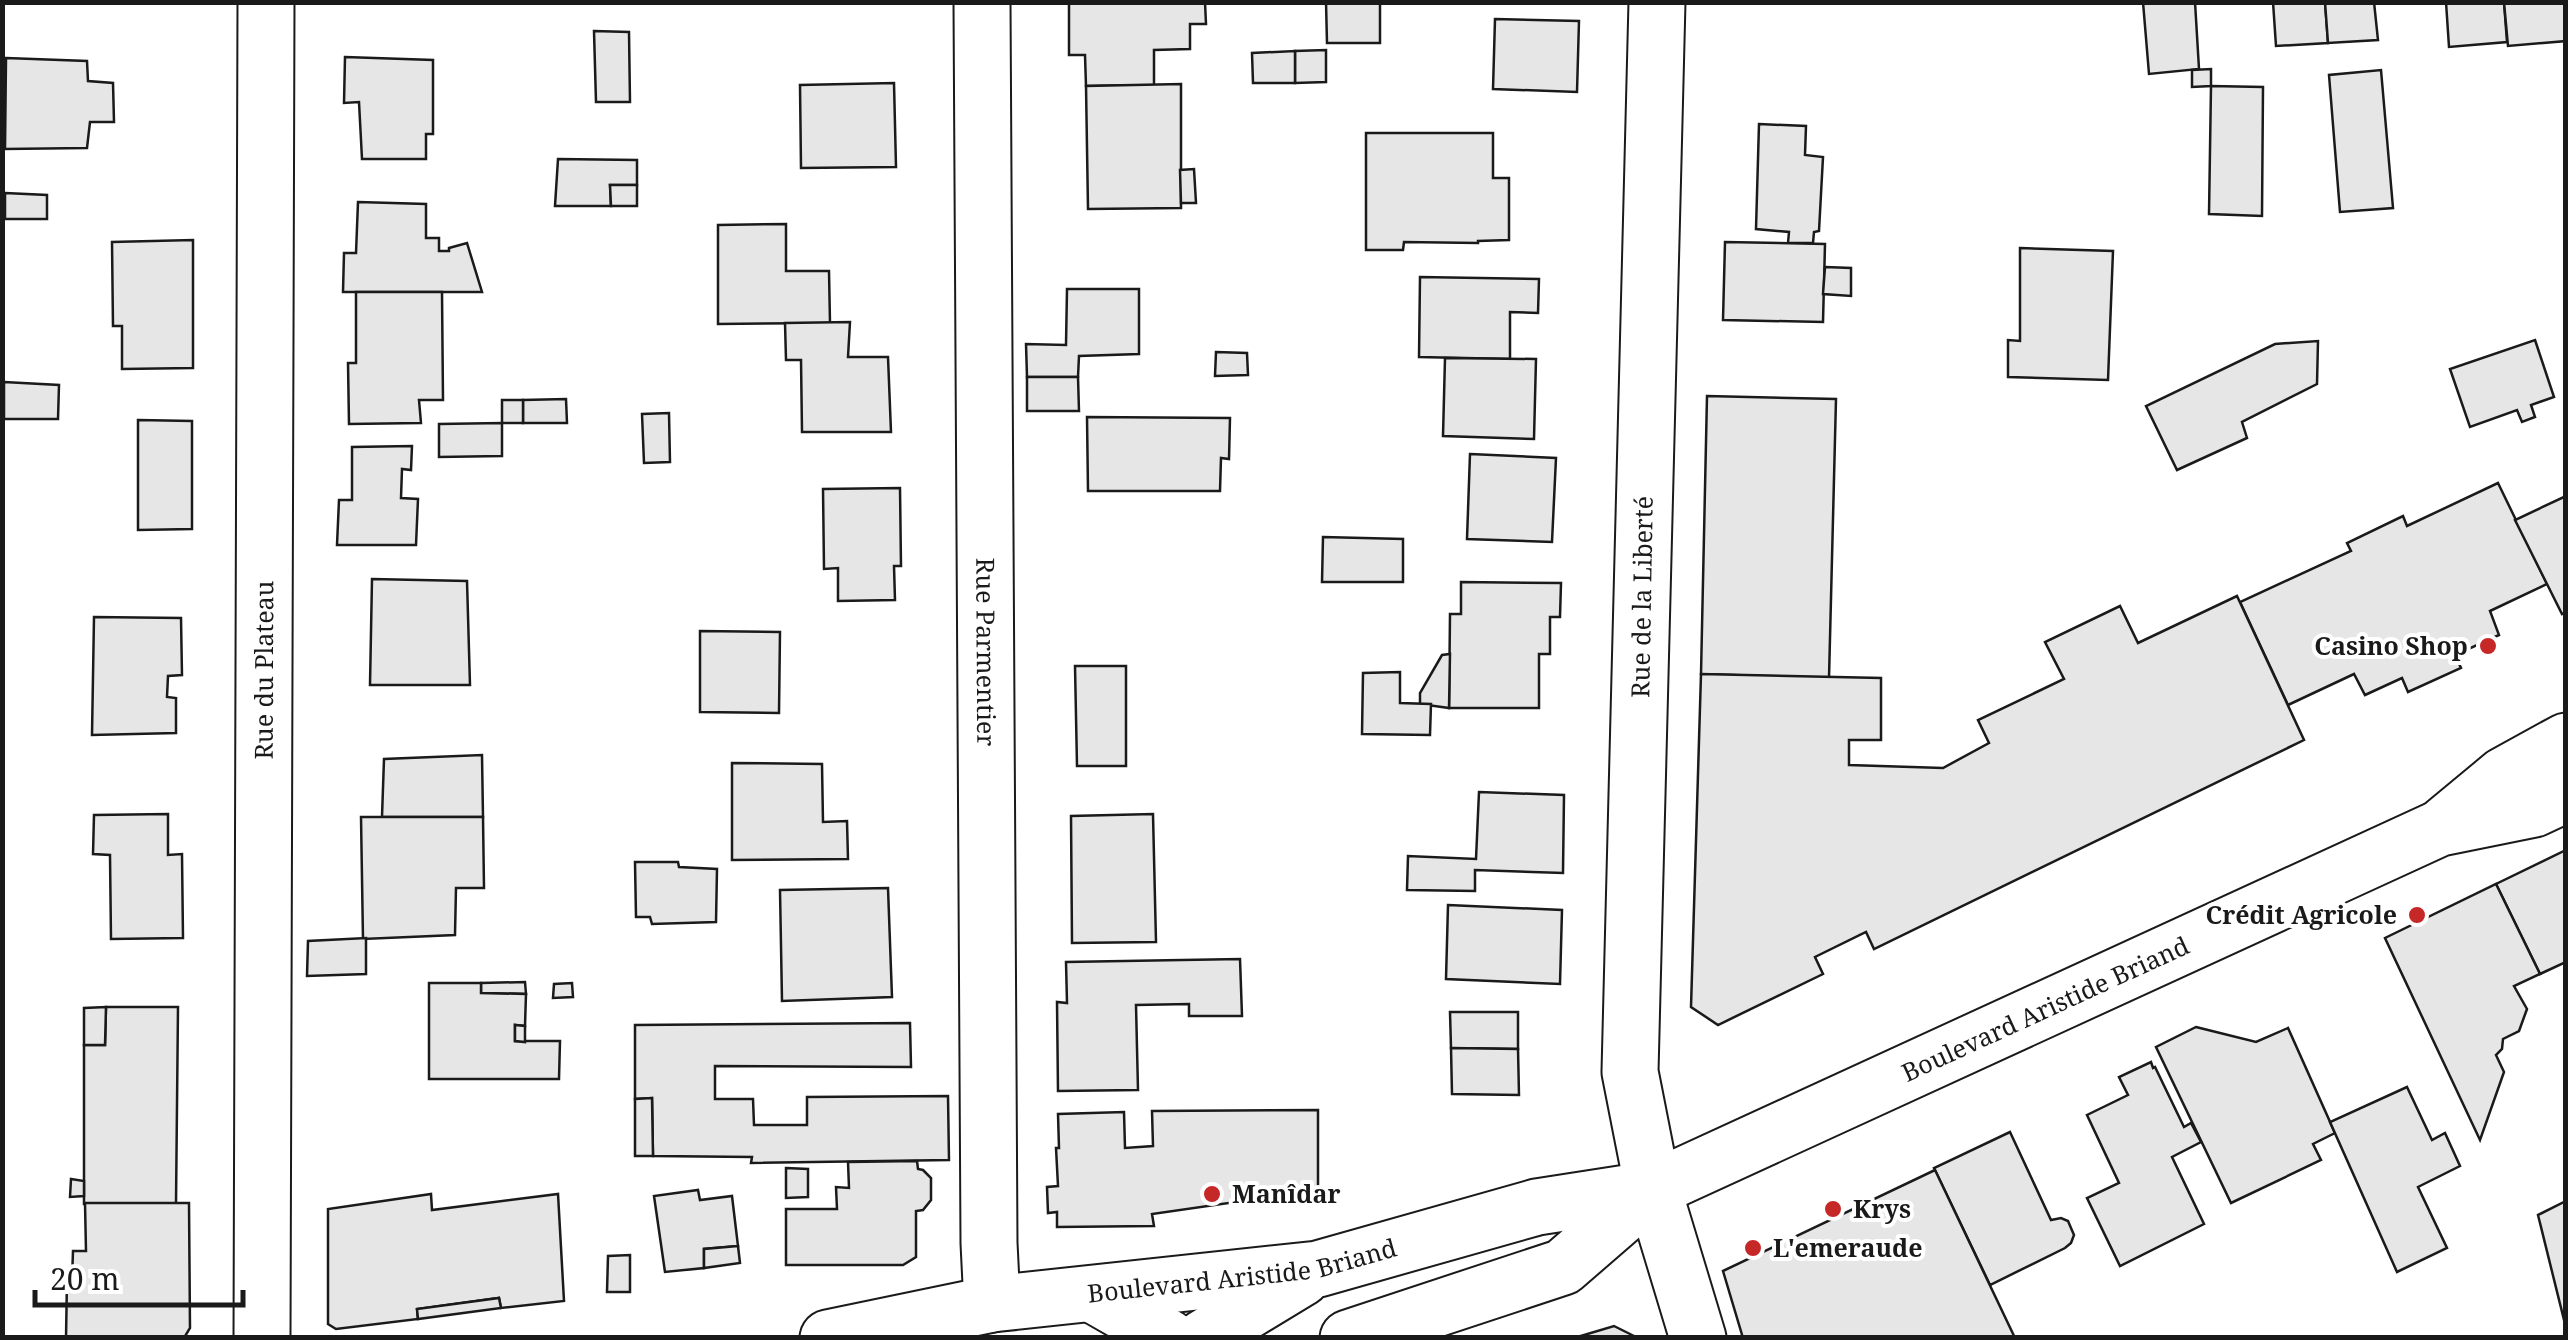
<svg xmlns="http://www.w3.org/2000/svg" width="2568" height="1340" viewBox="0 0 2568 1340" font-family="'Noto Serif',serif">
<rect width="100%" height="100%" fill="#fff"/>
<g fill="#e6e6e6" stroke="#1a1a1a" stroke-width="2.5">
<polygon points="1069,2 1205,2 1206,24 1190,24 1190,49 1154,50 1154,85 1086,86 1085,55 1069,55"/>
<polygon points="1326,2 1380,2 1380,43 1327,43"/>
<polygon points="2143,2 2195,2 2199,69 2149,74"/>
<polygon points="2273,2 2325,2 2328,43 2276,46"/>
<polygon points="2325,2 2374,2 2378,40 2328,43"/>
<polygon points="2446,2 2504,2 2507,42 2449,47"/>
<polygon points="2504,2 2566,2 2566,41 2508,46"/>
<polygon points="1495,19 1579,21 1577,92 1493,89"/>
<polygon points="594,31 629,32 630,102 596,102"/>
<polygon points="1326,50 1326,82 1295,83 1295,51"/>
<polygon points="1295,51 1295,83 1253,83 1252,53"/>
<polygon points="345,57 433,60 433,134 426,134 426,159 362,159 359,102 344,103"/>
<polygon points="6,58 87,61 88,81 113,83 114,122 90,122 87,148 5,149"/>
<polygon points="2211,69 2211,86 2192,87 2192,70"/>
<polygon points="2381,70 2393,208 2340,212 2329,75"/>
<polygon points="894,83 896,167 801,168 800,85"/>
<polygon points="1181,84 1181,208 1088,209 1086,86"/>
<polygon points="2211,86 2263,87 2262,216 2209,214"/>
<polygon points="1759,124 1806,126 1805,155 1823,157 1819,231 1814,232 1813,243 1788,243 1789,232 1756,229"/>
<polygon points="1366,133 1493,133 1493,178 1509,178 1509,240 1478,241 1478,243 1404,242 1403,250 1366,250"/>
<polygon points="558,159 637,160 637,185 610,185 611,206 555,206"/>
<polygon points="1194,169 1196,203 1181,203 1180,170"/>
<polygon points="610,185 637,185 637,206 611,206"/>
<polygon points="5,193 47,195 47,219 5,219"/>
<polygon points="358,202 426,204 426,238 439,238 439,251 449,251 449,248 467,243 482,292 343,292 344,253 356,253"/>
<polygon points="786,224 786,271 829,271 830,323 718,324 718,225"/>
<polygon points="193,240 193,368 122,369 122,326 113,326 112,242"/>
<polygon points="1725,242 1825,244 1823,322 1723,320"/>
<polygon points="2020,248 2113,251 2108,380 2008,377 2008,340 2020,341"/>
<polygon points="1825,267 1851,268 1851,296 1823,294"/>
<polygon points="1420,277 1539,279 1538,313 1510,312 1510,359 1419,357"/>
<polygon points="1067,289 1139,289 1139,354 1079,356 1078,377 1027,377 1026,344 1066,345"/>
<polygon points="356,292 442,292 443,400 419,400 421,423 349,424 348,363 356,363"/>
<polygon points="850,322 848,357 888,357 891,432 802,432 801,360 786,360 785,323"/>
<polygon points="2535,340 2554,397 2531,405 2535,417 2522,422 2517,410 2470,427 2450,369"/>
<polygon points="2318,341 2317,384 2242,422 2247,438 2177,470 2146,406 2275,344"/>
<polygon points="1216,352 1247,353 1248,375 1215,376"/>
<polygon points="1445,358 1536,359 1534,439 1443,436"/>
<polygon points="1027,377 1078,377 1079,411 1027,411"/>
<polygon points="4,382 59,385 58,419 4,419"/>
<polygon points="1707,396 1836,399 1829,678 1701,674"/>
<polygon points="566,399 567,423 523,423 523,400"/>
<rect x="502" y="400" width="21" height="23"/>
<polygon points="669,413 670,462 644,463 642,414"/>
<polygon points="1087,417 1230,418 1229,459 1221,458 1220,491 1088,491"/>
<polygon points="138,420 192,421 192,529 138,530"/>
<polygon points="502,423 502,456 439,457 439,424"/>
<polygon points="412,446 411,470 402,469 401,498 418,499 416,545 337,545 339,500 352,500 352,447"/>
<polygon points="1470,454 1556,458 1552,542 1467,539"/>
<polygon points="2498,483 2547,584 2490,611 2499,635 2455,655 2461,668 2408,692 2402,678 2365,695 2354,674 2288,705 2240,602 2351,551 2347,543 2403,516 2407,526"/>
<polygon points="900,488 901,566 894,566 895,600 838,601 838,568 824,569 823,489"/>
<polygon points="2566,496 2566,612 2562,614 2515,520"/>
<polygon points="1323,537 1403,539 1403,582 1322,582"/>
<polygon points="372,579 467,581 470,685 370,685"/>
<polygon points="1461,582 1561,583 1560,617 1550,617 1550,654 1539,654 1539,708 1449,708 1450,614 1461,614"/>
<polygon points="2237,596 2304,740 1874,949 1866,932 1815,957 1823,974 1718,1025 1691,1007 1701,674 1881,678 1881,740 1849,740 1849,765 1943,768 1989,743 1978,720 2064,679 2045,642 2120,606 2138,643"/>
<polygon points="94,617 181,618 182,675 168,676 167,697 176,698 176,733 92,735"/>
<polygon points="700,631 780,632 779,713 700,712"/>
<polygon points="1450,654 1449,708 1420,704 1420,693 1442,655"/>
<polygon points="1075,666 1126,666 1126,766 1077,766"/>
<polygon points="1400,672 1400,703 1431,704 1430,735 1362,734 1363,673"/>
<polygon points="482,755 483,817 382,817 384,759"/>
<polygon points="732,763 822,764 823,822 847,821 848,859 732,860"/>
<polygon points="1479,792 1564,795 1563,873 1475,870 1475,891 1407,890 1408,856 1476,859"/>
<polygon points="168,814 168,855 182,854 183,938 111,939 110,855 93,854 94,815"/>
<polygon points="1153,814 1156,942 1072,943 1071,816"/>
<polygon points="361,817 483,817 484,888 456,888 455,935 363,939"/>
<polygon points="2566,850 2566,962 2540,974 2496,884"/>
<polygon points="635,862 678,862 679,867 717,869 716,922 652,924 650,917 636,917"/>
<polygon points="2496,884 2540,974 2514,986 2527,1009 2519,1031 2503,1039 2502,1049 2496,1055 2504,1072 2480,1140 2385,938"/>
<polygon points="888,888 892,997 782,1001 780,890"/>
<polygon points="1448,905 1562,910 1560,984 1446,979"/>
<polygon points="366,938 366,974 307,976 308,941"/>
<polygon points="1240,959 1242,1016 1189,1016 1189,1004 1136,1005 1138,1090 1058,1091 1057,1002 1067,1003 1066,962"/>
<polygon points="525,982 526,994 481,993 481,983"/>
<polygon points="429,983 481,983 481,993 526,994 525,1026 515,1025 515,1041 560,1041 559,1079 429,1079"/>
<polygon points="572,983 573,997 553,998 554,984"/>
<polygon points="106,1007 178,1007 176,1203 84,1204 84,1045 105,1045"/>
<polygon points="106,1007 105,1045 84,1045 84,1008"/>
<polygon points="1450,1012 1518,1012 1518,1049 1451,1048"/>
<polygon points="910,1023 911,1067 715,1066 715,1099 753,1099 754,1125 807,1125 807,1097 948,1096 949,1160 751,1163 752,1157 653,1156 652,1098 635,1099 635,1025"/>
<polygon points="515,1025 525,1026 525,1042 515,1041"/>
<polygon points="2196,1027 2256,1042 2288,1028 2335,1133 2313,1144 2321,1160 2231,1203 2156,1047"/>
<polygon points="1451,1048 1518,1049 1519,1095 1452,1094"/>
<polygon points="2151,1062 2153,1068 2155,1067 2184,1127 2191,1123 2201,1142 2172,1157 2204,1224 2120,1266 2087,1198 2119,1183 2087,1115 2128,1095 2119,1077"/>
<polygon points="2407,1087 2432,1140 2445,1133 2460,1166 2418,1187 2447,1248 2397,1272 2330,1122"/>
<polygon points="652,1098 653,1156 635,1156 635,1099"/>
<polygon points="1318,1110 1318,1190 1152,1214 1154,1226 1057,1227 1057,1212 1048,1213 1047,1187 1058,1186 1056,1148 1059,1148 1058,1114 1124,1112 1125,1148 1153,1146 1152,1111"/>
<polygon points="2010,1132 2051,1220 2061,1218 2068,1221 2074,1235 2071,1243 2065,1248 1990,1285 1934,1168"/>
<polygon points="917,1161 918,1169 923,1170 931,1178 931,1200 923,1210 916,1211 916,1257 903,1265 786,1265 786,1209 837,1209 836,1187 849,1188 848,1162"/>
<polygon points="786,1168 808,1169 808,1197 786,1198"/>
<polygon points="1935,1170 2015,1338 1743,1338 1723,1271"/>
<polygon points="71,1179 84,1181 84,1196 70,1197"/>
<polygon points="698,1190 700,1200 732,1196 738,1246 704,1249 704,1268 665,1272 654,1196"/>
<polygon points="431,1194 432,1210 558,1194 564,1301 501,1308 499,1298 417,1309 418,1319 336,1329 328,1324 328,1209"/>
<polygon points="2566,1201 2566,1328 2538,1215"/>
<polygon points="85,1203 189,1203 190,1328 184,1338 66,1338 67,1279 72,1280 73,1251 86,1251"/>
<polygon points="738,1246 740,1263 704,1268 704,1249"/>
<polygon points="630,1255 630,1292 607,1292 608,1256"/>
<polygon points="499,1298 501,1308 418,1319 417,1309"/>
<polygon points="1614,1326 1638,1338 1574,1338"/>
</g>
<g fill="none" stroke-linecap="round" stroke-linejoin="round">
<g stroke="#1a1a1a" stroke-width="59">
<g id="minor">
<path id="s1" d="M982,2L989,1243L992,1304"/>
<polyline points="1657,2 1630,1072 1653,1189 1698,1338"/>
<path id="s2" d="M262,1338L266,2"/>
</g>
</g>
<g stroke="#1a1a1a" stroke-width="59">
<g id="secondary">
<polyline points="2445,824 2504,775 2566,741"/>
<polyline points="1092,1294 1169,1338"/>
<path id="s3" d="M828,1338L992,1304L1318,1269L1537,1207L1653,1189L2440,828L2534,809L2566,794"/>
<polyline points="1203,1338 1302,1278"/>
<polyline points="1348,1338 1563,1267 1653,1189"/>
</g>
</g>
<use href="#minor" stroke="#fff" stroke-width="55"/>
<use href="#secondary" stroke="#fff" stroke-width="55"/>
</g>
<g fill="#c62828" stroke="#fff" stroke-width="4">
<circle cx="2488" cy="646" r="10"/>
<circle cx="2417" cy="915" r="10"/>
<circle cx="1212" cy="1194" r="10"/>
<circle cx="1833" cy="1209" r="10"/>
<circle cx="1753" cy="1248" r="10"/>
</g>
<g text-anchor="middle" stroke-width="8" stroke-linejoin="round" paint-order="stroke">
<g font-size="25" fill="#1a1a1a" stroke="#fff">
<text transform="translate(1642 597) rotate(-89)" y="9">Rue de la Liberté</text>
<text dy="9" stroke="none"><textPath href="#s1" startOffset="650">Rue Parmentier</textPath></text>
<text dy="9" stroke="none"><textPath href="#s2" startOffset="668">Rue du Plateau</textPath></text>
<text dy="9" stroke="none"><textPath href="#s3" startOffset="1272">Boulevard Aristide Briand</textPath></text>
<text dy="9" stroke="none"><textPath href="#s3" startOffset="420">Boulevard Aristide Briand</textPath></text>
</g>
<g font-size="25" font-weight="bold" fill="#1a1a1a" stroke="#fff" text-anchor="start">
<text x="2468" y="655" text-anchor="end">Casino Shop</text>
<text x="2397" y="924" text-anchor="end">Crédit Agricole</text>
<text x="1232" y="1203">Manîdar</text>
<text x="1853" y="1218">Krys</text>
<text x="1773" y="1257">L'emeraude</text>
</g>
</g>
<rect width="2568" height="1340" fill="none" stroke="#1a1a1a" stroke-width="10"/>
<path d="M35 1290v15h208v-15" fill="none" stroke="#1a1a1a" stroke-width="5"/>
<text x="50" y="1290" font-size="30" fill="#1a1a1a" stroke="#ffffff" stroke-width="8" paint-order="stroke">20 m</text>
</svg>
